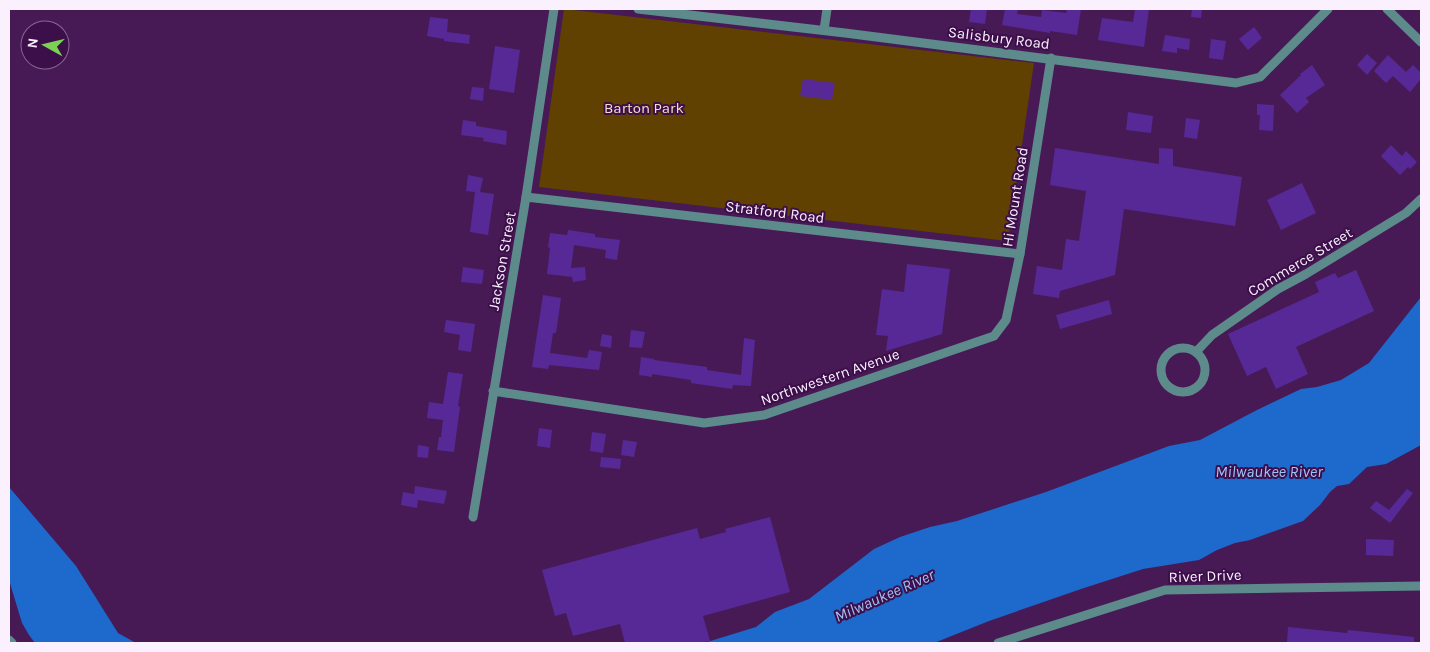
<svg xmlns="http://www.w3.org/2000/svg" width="1430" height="652" viewBox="0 0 1430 652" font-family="Karla,sans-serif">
<rect width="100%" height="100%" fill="#471a55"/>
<polygon fill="#614101" points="564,9 1034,63 1008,241 539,187"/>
<g fill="#1d6acc">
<polygon points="1421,297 1421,445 1386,464 1367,467 1349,484 1337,486 1330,492 1320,505 1303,521 1250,540 1235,543 1217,550 1199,560 1143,569 1084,588 989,621 934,643 704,643 756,627 775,612 809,599 874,549 900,537 930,527 957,521 1046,492 1169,446 1200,440 1255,411 1301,389 1317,387 1341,380 1369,363"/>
<polygon points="9,487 76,566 118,633 136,643 35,643 29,635 22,623 9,580"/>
</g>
<g fill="#572997">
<polygon points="971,9 987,9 985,24 969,22"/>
<polygon points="1005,9 1018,9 1017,14 1041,17 1042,10 1066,13 1067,9 1081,9 1077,35 1050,31 1050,33 1002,25"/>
<polygon points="1135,9 1149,9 1144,47 1098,40 1102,18 1133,22"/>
<polygon points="1192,9 1202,9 1201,18 1191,17"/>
<polygon points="430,17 448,19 447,32 470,35 469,44 444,41 444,39 427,36"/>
<polygon points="1254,27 1262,38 1248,50 1239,39"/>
<polygon points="1165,35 1190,39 1189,50 1177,48 1177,53 1162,51"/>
<polygon points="1211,39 1226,41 1223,60 1209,58"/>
<polygon points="495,46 520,50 514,93 489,89"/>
<polygon points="1367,54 1377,63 1367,75 1357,65"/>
<polygon points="1388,55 1406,72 1413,65 1421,73 1421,79 1410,92 1393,76 1386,83 1374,71"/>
<polygon points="1312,65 1325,85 1306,98 1309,102 1297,113 1280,95 1301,75 1300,74"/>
<polygon points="803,79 835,83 832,100 800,96"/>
<polygon points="472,87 484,88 483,101 470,99"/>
<polygon points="1257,104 1274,105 1273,131 1259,130 1260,115 1257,115"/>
<polygon points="1128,112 1153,116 1151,133 1126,130"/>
<polygon points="1186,118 1200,120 1197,139 1184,137"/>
<polygon points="463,120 476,122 476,126 507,131 506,145 483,141 484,138 461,135"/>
<polygon points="1391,145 1402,156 1406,151 1417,162 1410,169 1408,167 1400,175 1381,156"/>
<polygon points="1055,148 1159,164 1159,148 1173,149 1173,166 1242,177 1235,226 1124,209 1115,275 1060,291 1059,298 1033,294 1037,266 1062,270 1066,239 1079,241 1086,191 1050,185"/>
<polygon points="468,175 483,178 480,192 494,194 488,235 470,232 475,192 466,191"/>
<polygon points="1302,183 1316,213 1281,230 1267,200"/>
<polygon points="568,230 595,234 595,237 620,240 617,260 605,258 606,250 574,245 571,268 585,267 586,280 573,282 572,277 547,274 550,248 548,247 550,233 567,235"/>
<polygon points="907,264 950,269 942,334 886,351 888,336 876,335 882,289 904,292"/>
<polygon points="463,267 484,270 482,284 461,282"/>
<polygon points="1356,270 1374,311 1296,347 1308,374 1276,389 1266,367 1247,376 1228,334 1319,292 1315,282 1335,273 1338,278"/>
<polygon points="543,295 561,298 556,333 553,333 550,353 587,358 589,350 602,352 599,370 549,365 548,369 532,367"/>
<polygon points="1109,300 1112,314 1060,329 1056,315"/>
<polygon points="446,320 475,324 471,352 458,350 460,335 444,332"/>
<polygon points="631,330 645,332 642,348 629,347"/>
<polygon points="602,334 612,336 611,348 600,346"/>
<polygon points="744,338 755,340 751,386 733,385 732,389 691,383 691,380 652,374 652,377 639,375 641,357 654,359 654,360 707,367 707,370 741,375"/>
<polygon points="448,372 463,374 458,406 460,407 454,452 437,450 439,437 441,437 443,420 427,418 429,402 443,404"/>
<polygon points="539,428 552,430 550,448 537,446"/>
<polygon points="592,432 606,434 603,453 590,451"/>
<polygon points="623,440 637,442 634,457 621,455"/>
<polygon points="418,445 429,447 428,458 417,457"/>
<polygon points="601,457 621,459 620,469 600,467"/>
<polygon points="415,486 447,491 444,504 418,500 417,508 401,505 403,492 414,494"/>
<polygon points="1407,489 1413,493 1390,523 1370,508 1376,501 1389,510"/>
<polygon points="770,517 790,592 703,616 710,641 700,643 625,643 620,624 573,636 566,613 555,616 542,570 697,528 700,539 726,532 725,529"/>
<polygon points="1366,539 1394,540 1393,556 1366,555"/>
<polygon points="1288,627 1347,633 1348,630 1414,637 1414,643 1287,643"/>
</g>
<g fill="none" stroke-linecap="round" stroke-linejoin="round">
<g stroke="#5d8a8b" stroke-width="9">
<polyline points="638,9 845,33 1236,83 1260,77 1328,9"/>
<polyline points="1387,9 1421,42"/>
<polyline points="824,30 827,9"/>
<polyline points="526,197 1020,254"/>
<circle cx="1183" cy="370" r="22"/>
<polyline points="1196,352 1212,335 1278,289 1306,274 1406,213 1421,199"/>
<polyline points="493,391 704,423 764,415 994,336 1006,320 1020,254 1051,58"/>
<polyline points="473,517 526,197 554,9"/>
<polyline points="9,640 12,643"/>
<polyline points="998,643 1165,590 1421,586"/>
</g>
</g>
<g text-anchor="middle" stroke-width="4" stroke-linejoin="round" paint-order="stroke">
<g font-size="15" fill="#faf0fe" stroke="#3c0e4a">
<text transform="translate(999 38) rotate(7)" y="5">Salisbury Road</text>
<text transform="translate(1015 197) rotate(-81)" y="5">Hi Mount Road</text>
<text transform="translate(775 212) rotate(7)" y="5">Stratford Road</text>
<text transform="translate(502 261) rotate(-80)" y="5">Jackson Street</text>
<text transform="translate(1300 262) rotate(-31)" y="5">Commerce Street</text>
<text transform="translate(830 377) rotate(-19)" y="5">Northwestern Avenue</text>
<text transform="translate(1205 576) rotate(-2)" y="5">River Drive</text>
</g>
<g font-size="15" fill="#f2e0c6" stroke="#3c0e4a">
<text x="644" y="113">Barton Park</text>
</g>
<g font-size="16" font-style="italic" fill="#a1c4f5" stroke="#3c0e4a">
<text x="1269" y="477">Milwaukee River</text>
<text transform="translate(884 595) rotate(-24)" y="6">Milwaukee River</text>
</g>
</g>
<rect width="1430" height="652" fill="none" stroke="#faf0fe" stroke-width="20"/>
<g transform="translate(45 45) rotate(278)"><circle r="24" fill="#3c0e4a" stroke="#886892"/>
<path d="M0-4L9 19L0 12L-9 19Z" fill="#7cd155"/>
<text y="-8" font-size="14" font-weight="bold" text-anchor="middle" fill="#faf0fe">N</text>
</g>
</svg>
